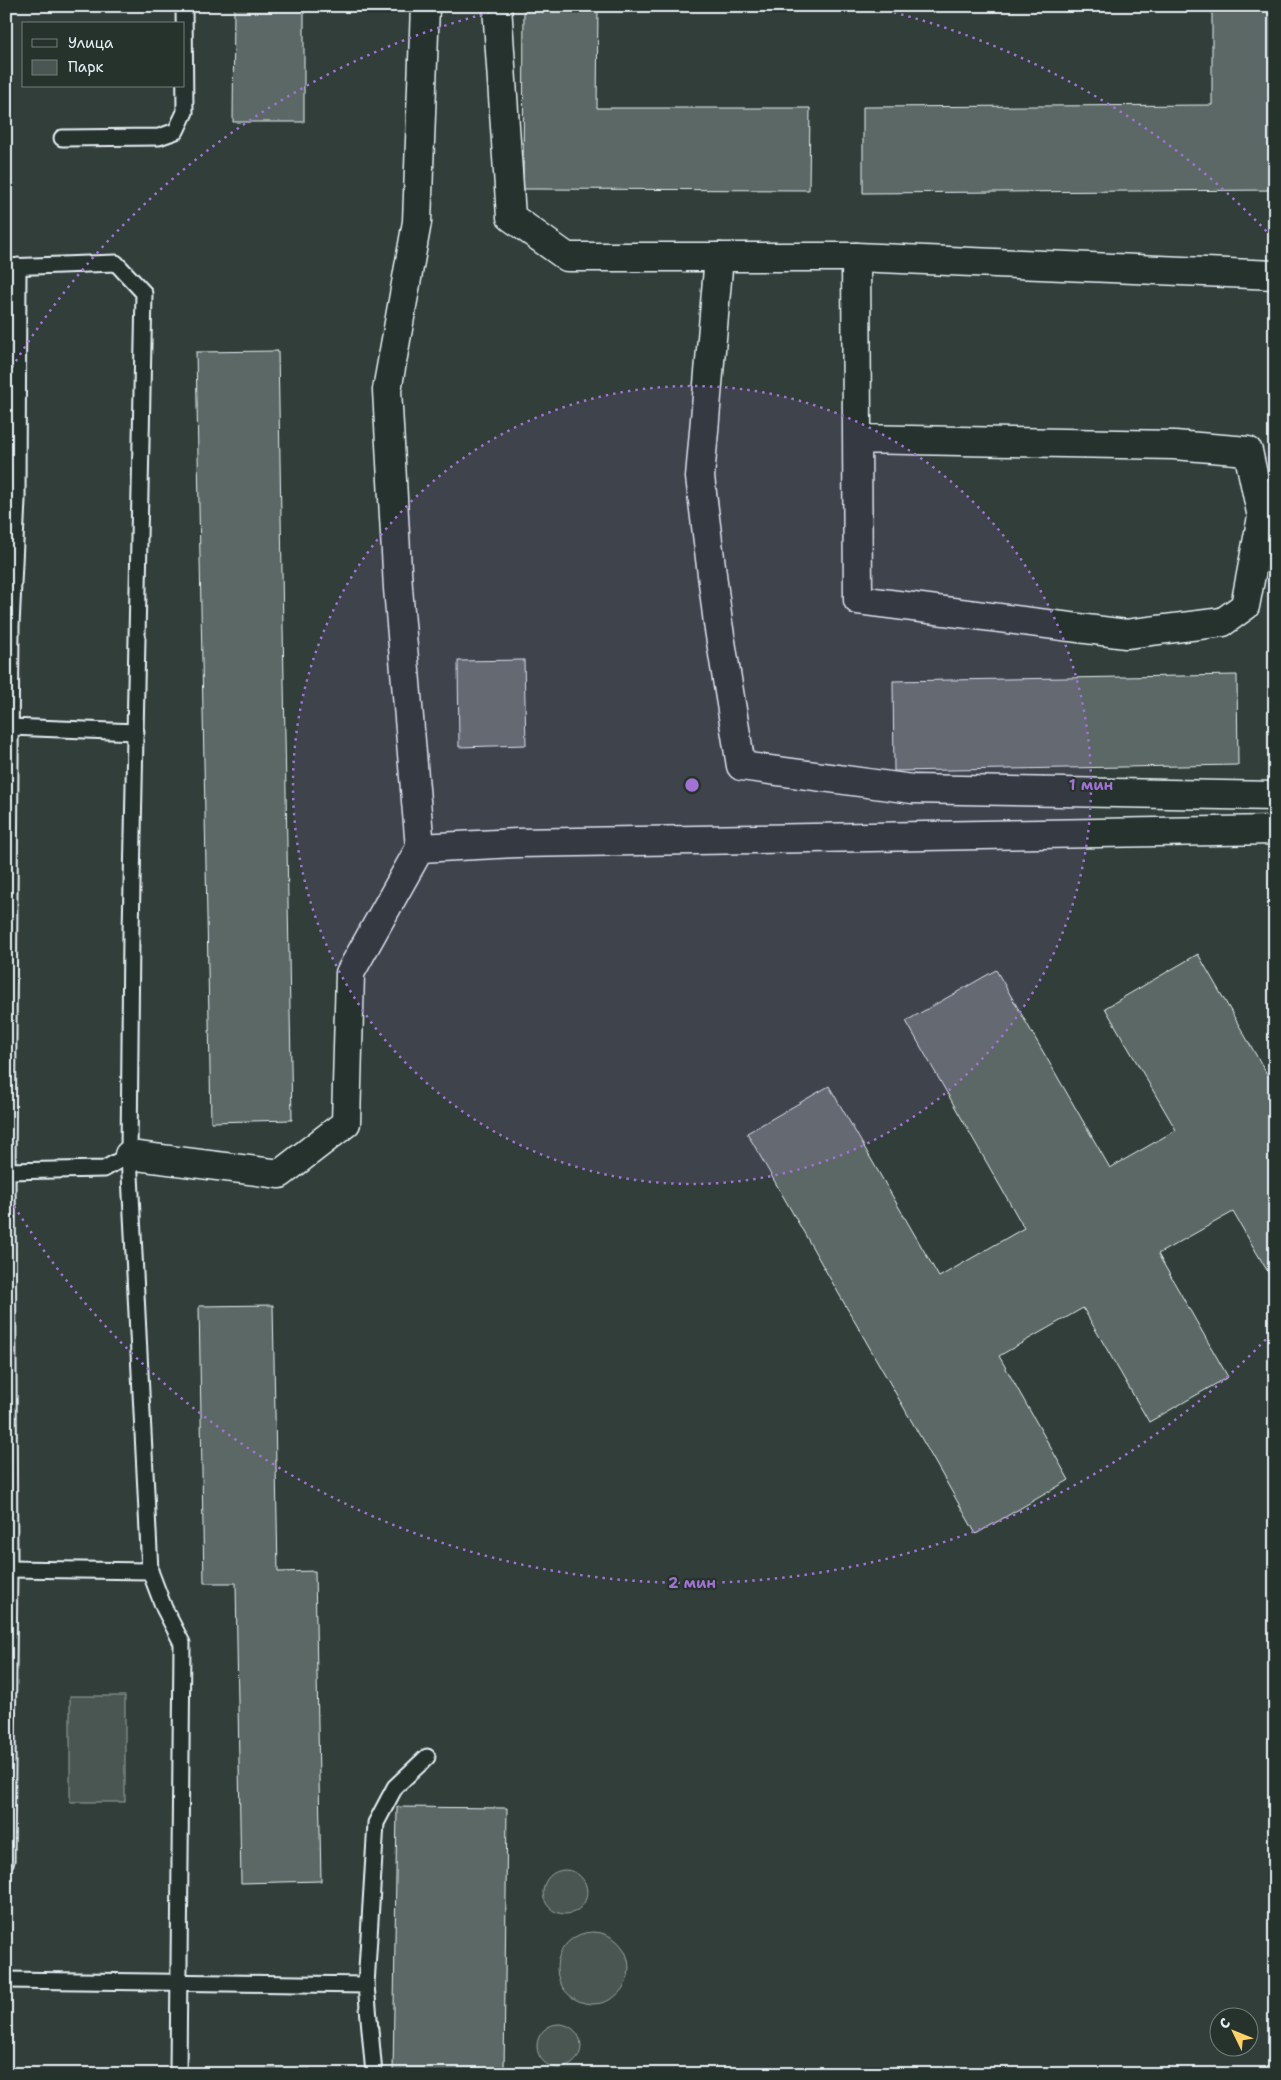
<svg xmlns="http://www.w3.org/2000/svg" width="1281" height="2080" viewBox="0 0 1281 2080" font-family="'Shantell Sans',sans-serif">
<rect width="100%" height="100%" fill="#323e39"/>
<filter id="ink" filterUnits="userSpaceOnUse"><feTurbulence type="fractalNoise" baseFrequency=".02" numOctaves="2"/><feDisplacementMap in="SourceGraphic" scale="10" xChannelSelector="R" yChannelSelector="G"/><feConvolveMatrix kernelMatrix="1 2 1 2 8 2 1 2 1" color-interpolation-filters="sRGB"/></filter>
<g filter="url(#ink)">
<g fill="#495651" stroke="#98a4a4">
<rect x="70" y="1696" width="55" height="106"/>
<circle cx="565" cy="1892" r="22"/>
<circle cx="593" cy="1968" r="36"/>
<circle cx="559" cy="2046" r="22"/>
</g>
<g fill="#5c6865" stroke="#e8f1f8">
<polygon points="234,6 304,6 304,122 233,122"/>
<polygon points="524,6 598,6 597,108 810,108 809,190 523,189"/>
<polygon points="1212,6 1275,6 1275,190 863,193 863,107 1212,105"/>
<polygon points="278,351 292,1120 211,1122 196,352"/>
<polygon points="524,660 526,745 459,747 458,661"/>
<polygon points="1237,675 1238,765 894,771 893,681"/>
<polygon points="1198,954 1275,1088 1275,1284 1233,1212 1158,1254 1228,1377 1149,1422 1083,1308 999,1356 1069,1480 976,1534 747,1133 829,1086 939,1277 1024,1228 906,1021 996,970 1110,1168 1176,1130 1105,1008"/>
<polygon points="273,1305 278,1572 315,1571 321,1881 241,1883 236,1583 204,1583 199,1306"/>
<polygon points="397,1807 507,1808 504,2074 393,2074"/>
<rect x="219" y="2069" width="91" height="5"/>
</g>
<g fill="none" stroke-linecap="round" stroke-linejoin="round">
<g stroke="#e8f1f8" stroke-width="19">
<g id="service">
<polyline points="62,138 159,137 176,131 185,112 184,6"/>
<polyline points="6,267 116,263 144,293 131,933 129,1155 104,1169 6,1171"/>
<polyline points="10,727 136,732"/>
<polyline points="129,1155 150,1571 164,1608 182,1643 178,2074"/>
<polyline points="9,1569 150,1571"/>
<polyline points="6,1861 9,1569 7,1171 11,626 17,500 18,266"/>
<polyline points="6,1980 366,1985 374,2074"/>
<polyline points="366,1985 376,1823 395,1787 427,1757"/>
</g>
</g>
<g stroke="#e8f1f8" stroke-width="31">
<g id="minor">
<polyline points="497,6 511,217 567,257 856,257 1275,275"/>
<polyline points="719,257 700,477 718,623 741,766 912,789 1275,796"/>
<polyline points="856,257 858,600 1126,634 1223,622 1245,606 1262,517 1248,451 1174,445 858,439"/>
<polyline points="420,848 398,588 387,390 417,222 425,6"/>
<polyline points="129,1155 280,1174 346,1123 350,973 420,848 517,843 1275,830"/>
</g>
</g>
<use href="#service" stroke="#26332d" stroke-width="15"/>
<use href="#minor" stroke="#26332d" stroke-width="28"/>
</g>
</g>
<circle cx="692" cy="785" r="399" fill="#a171d3" fill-opacity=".12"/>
<g fill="none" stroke="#a171d3" stroke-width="2.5" stroke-dasharray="2.5 5">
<circle cx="692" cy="785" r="399"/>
<path d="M1271 1334A798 798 0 0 1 8 1196M8 374A798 798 0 0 1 512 7M872 7A798 798 0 0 1 1271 236"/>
</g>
<circle cx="692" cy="785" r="8" fill="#a171d3" stroke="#26332d" stroke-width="2.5"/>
<g font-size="15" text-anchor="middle" font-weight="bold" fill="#a171d3" stroke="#26332d" stroke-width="4.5" stroke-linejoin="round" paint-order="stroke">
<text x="1091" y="790">1 мин</text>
<text x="692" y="1588">2 мин</text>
</g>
<rect width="1281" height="2080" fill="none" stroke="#26332d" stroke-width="25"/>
<rect x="12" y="12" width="1256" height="2055" fill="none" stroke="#e8f1f8" stroke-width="2" filter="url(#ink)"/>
<rect x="22" y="22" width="162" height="65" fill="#26332d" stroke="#747f7e"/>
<rect x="32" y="39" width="25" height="8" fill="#26332d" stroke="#747f7e"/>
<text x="68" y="48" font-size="15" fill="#e8f1f8">Улица</text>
<rect x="32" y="60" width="25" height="15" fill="#495651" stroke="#747f7e"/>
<text x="68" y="72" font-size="15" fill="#e8f1f8">Парк</text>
<g transform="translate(1234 2032) rotate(313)"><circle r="24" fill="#26332d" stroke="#747f7e"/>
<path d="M0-4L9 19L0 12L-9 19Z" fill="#ffd166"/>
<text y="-8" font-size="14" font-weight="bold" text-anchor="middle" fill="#e8f1f8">С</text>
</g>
</svg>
